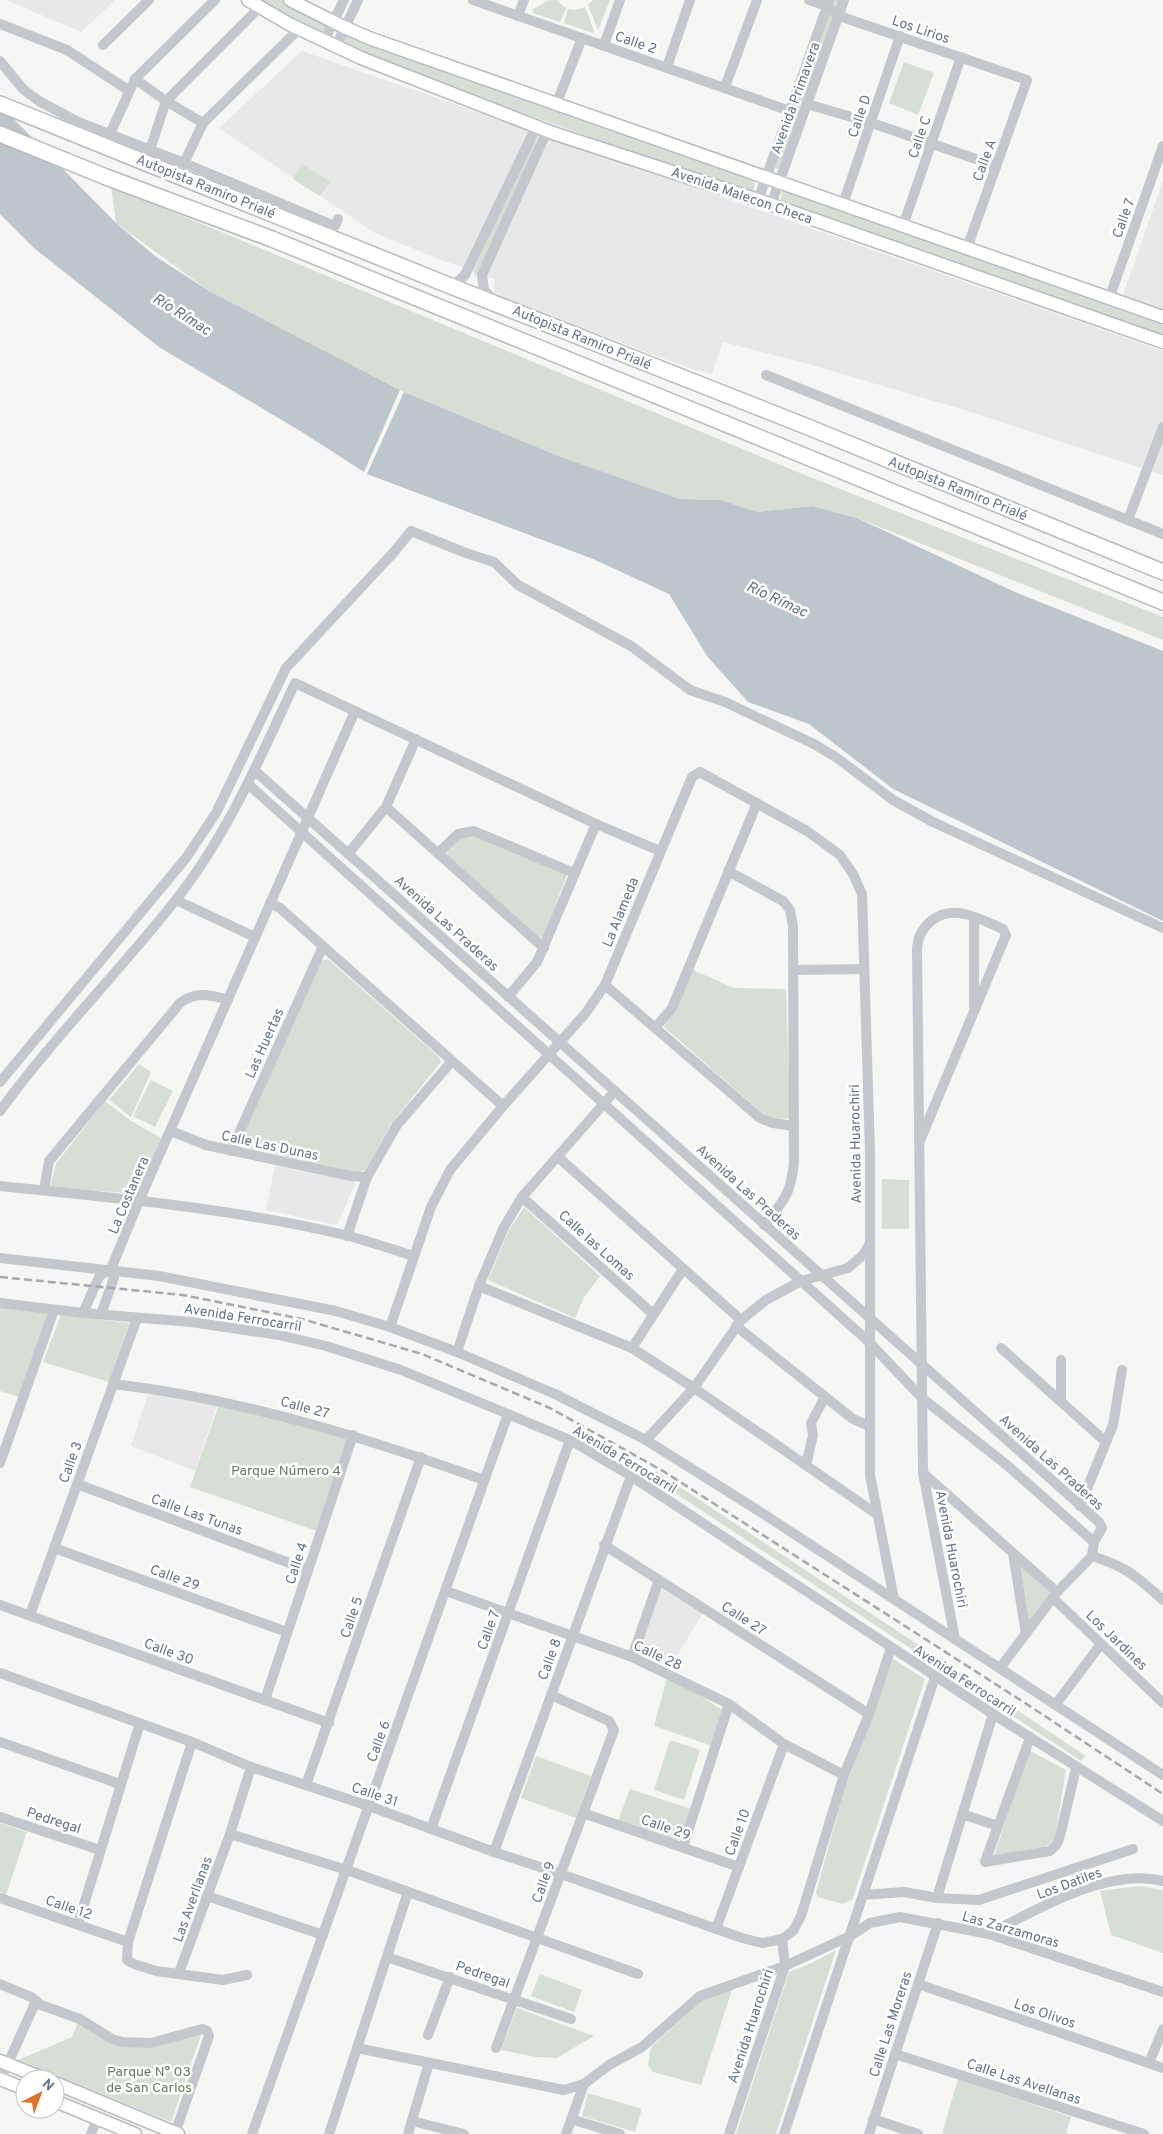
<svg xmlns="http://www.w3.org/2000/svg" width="1163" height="2134" viewBox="0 0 1163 2134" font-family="Overpass,sans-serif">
<rect width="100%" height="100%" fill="#f6f7f4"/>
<g fill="#e7e8e7">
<polygon points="6,0 115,0 81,32"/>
<polygon points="302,51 1163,351 1163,475 961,409 798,361 723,342 712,374 692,369 503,299 494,292 494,279 439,259 375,233 219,128"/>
<polygon points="1163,181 1163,309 1123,295"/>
<polygon points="275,1166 356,1182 337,1225 266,1210"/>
<polygon points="148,1394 217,1405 195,1471 131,1446"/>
<polygon points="661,1588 703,1613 673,1662 638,1653"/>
</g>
<g fill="#d7ded5">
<polygon points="256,0 281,0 325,23 326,27 320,35"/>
<polygon points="549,0 556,0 566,8 560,22 533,13 533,9"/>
<polygon points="593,0 610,0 598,30 588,5"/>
<polygon points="833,0 840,0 780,170 774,168"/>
<polygon points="585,7 594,31 593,33 564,23 568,9 574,10"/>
<polygon points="349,33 754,179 755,183 754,190 748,193 390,66 342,43 345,35"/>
<polygon points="904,62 934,73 918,115 889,103"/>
<polygon points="535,138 536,143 479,273 475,277 474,270 532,140"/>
<polygon points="302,164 330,182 320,196 293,179"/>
<polygon points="111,186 800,473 1163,617 1163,640 857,518 812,506 758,512 720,500 680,499 561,457 404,392 209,291 116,223"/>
<polygon points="787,189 1163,322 1163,337 784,206 780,201 783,191"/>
<polygon points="470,835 481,837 567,875 543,937 539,937 445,854 461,838"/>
<polygon points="328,959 439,1057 441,1062 391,1124 365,1170 356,1172 244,1147 241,1140 319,962"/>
<polygon points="693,970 734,988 786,989 790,1119 774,1118 762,1113 664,1027 677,1007"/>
<polygon points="139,1064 151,1072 131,1117 109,1100"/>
<polygon points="151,1080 173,1091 155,1127 133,1116"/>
<polygon points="105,1101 130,1120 161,1138 137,1194 50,1187 56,1164"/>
<polygon points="882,1179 909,1180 909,1229 882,1229"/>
<polygon points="524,1207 600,1276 584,1297 575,1318 488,1280 509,1230"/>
<polygon points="0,1307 49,1313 19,1397 0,1391"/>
<polygon points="61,1315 129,1323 109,1382 43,1362"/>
<polygon points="219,1404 347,1438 317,1531 190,1487"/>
<polygon points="656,1471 1086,1756 1081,1761 651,1477"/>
<polygon points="1019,1564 1050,1593 1026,1626"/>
<polygon points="893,1659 925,1679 854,1895 852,1900 842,1904 818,1897 816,1892 845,1788"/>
<polygon points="667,1678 700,1695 722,1710 712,1746 654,1726"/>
<polygon points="670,1740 700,1750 684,1800 654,1790"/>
<path d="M1029,1750L1066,1770L1055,1837C1045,1855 1013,1853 994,1856Z"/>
<polygon points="536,1756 591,1776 576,1818 521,1798"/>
<polygon points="630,1789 691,1809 680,1839 677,1841 618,1821"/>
<polygon points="0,1823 27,1832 6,1895 0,1892"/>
<polygon points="1139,1886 1163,1890 1163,1953 1111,1935 1100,1891"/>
<polygon points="836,1950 776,2134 736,2134 789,1972 814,1962"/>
<polygon points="540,1974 582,1990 574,2012 531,1996"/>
<polygon points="733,1987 701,2085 653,2072 648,2065 651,2047 703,2000"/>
<polygon points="517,2008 594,2036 557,2058 536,2057 501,2050"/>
<polygon points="79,2020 109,2042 152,2048 202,2032 171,2122 18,2060 72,2037"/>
<polygon points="958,2079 1071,2117 1066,2134 942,2134"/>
<polygon points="588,2093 642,2109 635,2132 582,2116"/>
</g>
<g fill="#bdc6cb">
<polygon points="0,105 116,223 155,256 209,291 400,390 364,472 305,434 159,347 34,248 0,214"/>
<polygon points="404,392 561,457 680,499 720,500 758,512 812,506 857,518 1015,592 1163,651 1163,921 893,789 809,724 748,702 707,656 669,594 593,559 367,474"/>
</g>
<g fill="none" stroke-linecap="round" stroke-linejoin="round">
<g stroke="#b7babf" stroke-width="15">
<g id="major">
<polyline points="248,0 289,24 361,58 553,133 758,200 1163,342"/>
<polyline points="290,0 344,27 369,38 1163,317"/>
<polyline points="0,2061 45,2079"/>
<polyline points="0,2079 25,2089"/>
<polyline points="55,2083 178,2134"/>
<polyline points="55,2101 135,2134"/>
</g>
</g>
<g stroke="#b7b9bd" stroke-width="18">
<g id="highway">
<polyline points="0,104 448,285 803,425 1163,572"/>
<polyline points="0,134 106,177 272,239 1163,602"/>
</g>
</g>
<g stroke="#c4c7cb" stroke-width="10">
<polyline points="473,0 790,111"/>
<polyline points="809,0 827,6 839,16 1027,80 967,248"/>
<polyline points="518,16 524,0"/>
<polyline points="0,24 67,50 128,90"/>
<polyline points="324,41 344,0"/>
<polyline points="103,45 149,0"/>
<polyline points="604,45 620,0"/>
<polyline points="336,46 358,0"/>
<polyline points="0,61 23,89 39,101 78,122 184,163 335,226 338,219"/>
<polyline points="667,67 690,0"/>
<polyline points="135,79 166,101 203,123"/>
<polyline points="725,87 757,0"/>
<polyline points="807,104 872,123 996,166"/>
<polyline points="556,105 582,38"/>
<polyline points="110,134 135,79 215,0"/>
<polyline points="150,150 166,101 259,8"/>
<polyline points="184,163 203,123 299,29"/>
<polyline points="758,200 829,1"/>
<polyline points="843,204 900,36"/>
<polyline points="771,205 844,0"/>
<polyline points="903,226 961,57"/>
<polyline points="448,285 456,283 465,275 536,127"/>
<polyline points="1109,299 1163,146"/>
<polyline points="494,300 484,290 482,275 547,131"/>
<polyline points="766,375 1163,534"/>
<polyline points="1128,520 1163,427"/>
<polyline points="254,770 1099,1522 1102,1528 1094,1542 1092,1556 1057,1592 1000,1668"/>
<polyline points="248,784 869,1342 922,1398 1008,1466 1094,1542"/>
<polyline points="386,807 544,948"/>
<polyline points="438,853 458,834 474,831 574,873"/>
<polyline points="348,854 386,807 416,739"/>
<path d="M728,871L783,901L790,910L793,926L794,1162C791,1194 784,1201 764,1225"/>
<polyline points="176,900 255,937"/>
<polyline points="270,903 280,908 503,1106"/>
<polyline points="974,917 974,1006"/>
<polyline points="793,970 864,969"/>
<polyline points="605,985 760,1118 773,1123 794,1126"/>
<polyline points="508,997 537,962 596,824"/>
<polyline points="656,1027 672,1008 757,803"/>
<polyline points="0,1082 186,858 216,813 286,668 394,552 411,531 466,553 494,562 518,585 631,646 690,690 725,702 814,744 837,758 893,800 933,822 1163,928"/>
<path d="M0,1111C54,1037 118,973 175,901C227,836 260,758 295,683L596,824L660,851"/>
<polyline points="171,1131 206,1145 351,1176 367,1177"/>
<path d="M919,1143L1006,935L1003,929C980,919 952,902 930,922C921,930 918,937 917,949L923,1473L955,1639"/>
<polyline points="231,1151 323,946"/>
<polyline points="558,1157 741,1320"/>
<path d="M0,1186C115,1198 232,1208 345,1235C368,1241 391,1249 414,1256"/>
<path d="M44,1190L49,1161L180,1003C196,991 210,995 228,1000"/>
<polyline points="522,1197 653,1314"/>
<polyline points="347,1236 367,1177 397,1125 452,1061"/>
<polyline points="0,1258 159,1276 336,1311 390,1327 457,1352 555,1394 646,1440 762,1513 1163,1775"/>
<polyline points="479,1286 632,1348 694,1388 878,1515"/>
<polyline points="0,1303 83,1313 191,1322 279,1335 326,1346 401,1370 508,1414 570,1440 631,1476 993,1714 1163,1821"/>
<polyline points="83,1313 100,1275 110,1270"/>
<polyline points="101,1314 114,1278 111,1269 139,1201 355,711"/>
<polyline points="736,1326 853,1419 869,1426"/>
<polyline points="390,1327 431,1207 450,1170 503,1106 585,1014 605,985 692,777 700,772 807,831 840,855 853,874 862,894 870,1152 870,1475 894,1599"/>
<polyline points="632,1348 683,1269"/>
<polyline points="1001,1348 1106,1442"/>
<polyline points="457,1352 479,1286 504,1227 522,1197 615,1091"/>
<path d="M113,1384C242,1399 363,1437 484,1480"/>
<polyline points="1061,1401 1061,1360"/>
<polyline points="646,1440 694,1388 741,1320 766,1300 801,1281 848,1268 863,1255 869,1245"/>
<polyline points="0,1463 54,1310"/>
<polyline points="806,1465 813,1435 811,1423 825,1397"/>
<polyline points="923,1473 1057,1592"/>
<polyline points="77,1484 308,1570"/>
<polyline points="1080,1506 1113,1425 1122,1370"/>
<polyline points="604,1545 869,1714"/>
<polyline points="54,1548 287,1632"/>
<polyline points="1013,1553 1026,1634"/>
<path d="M1092,1556C1127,1567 1136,1576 1163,1600"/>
<polyline points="446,1591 632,1657 729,1704 784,1744 844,1775"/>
<polyline points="1053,1598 1163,1703"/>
<polyline points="0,1605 329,1723"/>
<polyline points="30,1615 137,1318"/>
<polyline points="632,1657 659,1580"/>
<polyline points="0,1673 192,1742 251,1767 369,1806 494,1852 561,1874 742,1938 762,1943 782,1939"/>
<polyline points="265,1700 353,1435"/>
<polyline points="1056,1704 1101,1644"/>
<polyline points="1030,1738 985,1862 1050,1851 1057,1844 1060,1836 1076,1768"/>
<polyline points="0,1742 120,1784"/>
<polyline points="192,1742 128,1942 127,1960 134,1964 156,1971 223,1980 247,1975"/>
<polyline points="306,1785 421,1457"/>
<polyline points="583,1813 739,1867"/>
<polyline points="962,1814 998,1826"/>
<polyline points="0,1817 100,1850"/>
<polyline points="431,1829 570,1440"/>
<polyline points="230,1834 347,1870 638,1974"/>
<polyline points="683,1847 729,1704"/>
<polyline points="494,1852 631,1476"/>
<polyline points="939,1891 993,1714"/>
<polyline points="863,1895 904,1892 937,1898 979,1900 1133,1849"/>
<polyline points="207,1896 323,1935"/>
<polyline points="0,1898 128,1942"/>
<polyline points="78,1924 140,1723"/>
<polyline points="716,1929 784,1744"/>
<path d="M989,1934C1037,1909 1108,1867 1163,1881"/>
<polyline points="387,1957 571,2019"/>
<polyline points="179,1973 230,1834 251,1767"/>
<polyline points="0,1984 31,1997 41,2005 80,2019 112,2039 123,2042 151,2043 202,2029 207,2031 209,2036 175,2133"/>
<polyline points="918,1984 1163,2068"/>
<polyline points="428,2035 450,1977"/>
<polyline points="357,2048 564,2090 584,2084 609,2065 642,2047 700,1996 785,1966 850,1936 870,1923 900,1917 989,1934 1163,1992"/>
<polyline points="496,2048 614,1730 609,1721 551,1695"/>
<polyline points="895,2054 1144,2134"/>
<polyline points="1149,2063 1163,2029"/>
<polyline points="1,2079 36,2001"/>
<polyline points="571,2119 620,2134"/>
<polyline points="873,2119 918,2134"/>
<polyline points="412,2121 464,2134"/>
<polyline points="91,2134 97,2119"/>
<polyline points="252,2134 508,1414"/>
<polyline points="329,2134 408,1892"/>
<polyline points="408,2134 429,2063"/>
<polyline points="566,2134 584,2084"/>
<polyline points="729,2134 785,1966 782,1939 793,1931 801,1916 844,1775 869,1714 891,1648"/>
<polyline points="784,2134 935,1677"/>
<polyline points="869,2134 938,1923"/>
</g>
<use href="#major" stroke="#fff" stroke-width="12"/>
<use href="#highway" stroke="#fff" stroke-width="15"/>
<polyline stroke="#a5a9b0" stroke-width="2.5" stroke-dasharray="8 4" stroke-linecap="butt" points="0,1277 183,1295 302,1319 422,1354 550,1408 663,1471 1025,1703 1163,1794"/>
</g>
<g text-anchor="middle" stroke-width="5" stroke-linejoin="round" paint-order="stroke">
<g font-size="14" fill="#667284" stroke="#fff">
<text transform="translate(921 29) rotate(19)" y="5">Los Lirios</text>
<text transform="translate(636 42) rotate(19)" y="5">Calle 2</text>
<text transform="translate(795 98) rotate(-70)" y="5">Avenida Primavera</text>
<text transform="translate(859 116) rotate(-71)" y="5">Calle D</text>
<text transform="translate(919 137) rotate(-71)" y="5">Calle C</text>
<text transform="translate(984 160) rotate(-70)" y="5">Calle A</text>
<text transform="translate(206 186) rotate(22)" y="5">Autopista Ramiro Prialé</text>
<text transform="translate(742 195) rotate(19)" y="5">Avenida Malecon Checa</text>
<text transform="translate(1123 218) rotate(-70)" y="5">Calle 7</text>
<text transform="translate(582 337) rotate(22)" y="5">Autopista Ramiro Prialé</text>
<text transform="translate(958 488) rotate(22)" y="5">Autopista Ramiro Prialé</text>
<text transform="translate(620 912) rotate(-68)" y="5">La Alameda</text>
<text transform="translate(447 923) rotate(42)" y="5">Avenida Las Praderas</text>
<text transform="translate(264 1043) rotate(-66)" y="5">Las Huertas</text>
<text transform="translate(855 1144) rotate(-91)" y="5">Avenida Huarochiri</text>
<text transform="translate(270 1145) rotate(12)" y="5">Calle Las Dunas</text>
<text transform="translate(749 1192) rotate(42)" y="5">Avenida Las Praderas</text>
<text transform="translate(128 1195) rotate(-67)" y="5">La Costanera</text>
<text transform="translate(597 1245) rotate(42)" y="5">Calle las Lomas</text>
<text transform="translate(243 1317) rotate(9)" y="5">Avenida Ferrocarril</text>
<text transform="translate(305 1407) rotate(15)" y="5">Calle 27</text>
<text transform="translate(625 1459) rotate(31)" y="5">Avenida Ferrocarril</text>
<text transform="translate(70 1462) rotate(-70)" y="5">Calle 3</text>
<text transform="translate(1052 1462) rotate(42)" y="5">Avenida Las Praderas</text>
<text transform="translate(197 1514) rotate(20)" y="5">Calle Las Tunas</text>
<text transform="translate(952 1549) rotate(79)" y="5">Avenida Huarochiri</text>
<text transform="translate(296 1563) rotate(-72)" y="5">Calle 4</text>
<text transform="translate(175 1577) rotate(20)" y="5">Calle 29</text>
<text transform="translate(351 1617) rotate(-71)" y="5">Calle 5</text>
<text transform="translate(744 1618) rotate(33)" y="5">Calle 27</text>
<text transform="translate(488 1630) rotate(-70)" y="5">Calle 7</text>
<text transform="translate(1117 1640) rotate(44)" y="5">Los Jardines</text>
<text transform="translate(169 1651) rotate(20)" y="5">Calle 30</text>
<text transform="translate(658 1655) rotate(25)" y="5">Calle 28</text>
<text transform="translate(549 1659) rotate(-70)" y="5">Calle 8</text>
<text transform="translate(965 1680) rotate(33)" y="5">Avenida Ferrocarril</text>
<text transform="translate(378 1741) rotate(-70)" y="5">Calle 6</text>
<text transform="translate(375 1794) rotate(19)" y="5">Calle 31</text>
<text transform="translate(54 1820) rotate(18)" y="5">Pedregal</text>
<text transform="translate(666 1827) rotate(19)" y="5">Calle 29</text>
<text transform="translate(737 1832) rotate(-70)" y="5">Calle 10</text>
<text transform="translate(543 1882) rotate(-70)" y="5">Calle 9</text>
<text transform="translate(1069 1883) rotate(-20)" y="5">Los Datiles</text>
<text transform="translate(192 1899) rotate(-70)" y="5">Las Averllanas</text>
<text transform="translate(69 1907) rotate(19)" y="5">Calle 12</text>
<text transform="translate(1011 1929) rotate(16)" y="5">Las Zarzamoras</text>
<text transform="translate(483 1974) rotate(19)" y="5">Pedregal</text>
<text transform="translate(1045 2013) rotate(19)" y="5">Los Olivos</text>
<text transform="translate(890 2024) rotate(-72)" y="5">Calle Las Moreras</text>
<text transform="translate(750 2026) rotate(-72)" y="5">Avenida Huarochiri</text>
<text transform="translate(1024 2081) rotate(18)" y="5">Calle Las Avellanas</text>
</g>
<g font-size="14" fill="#667b65" stroke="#fff">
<text x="286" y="1475">Parque Número 4</text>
<text x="149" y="2076">Parque N° 03<tspan x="149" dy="16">de San Carlos</tspan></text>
</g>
<g font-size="15" font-style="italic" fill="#627380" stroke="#fff">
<text transform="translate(182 314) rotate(32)" y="5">Río Rímac</text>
<text transform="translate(777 599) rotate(25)" y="5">Río Rímac</text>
</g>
</g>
<g transform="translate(40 2094) rotate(42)"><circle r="24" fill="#ffffff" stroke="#c2c7ce"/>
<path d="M0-4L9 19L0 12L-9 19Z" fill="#e0712b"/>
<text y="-8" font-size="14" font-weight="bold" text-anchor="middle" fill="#667284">N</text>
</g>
</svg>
